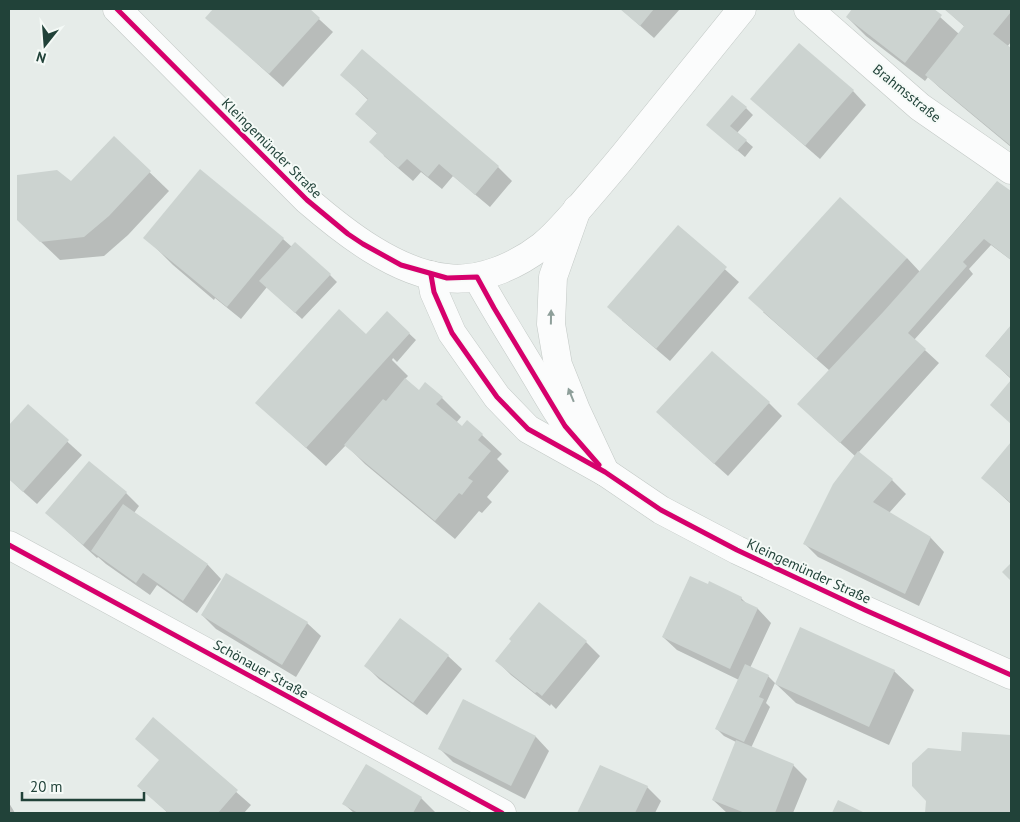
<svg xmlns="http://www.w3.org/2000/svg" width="1020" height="822" viewBox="0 0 1020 822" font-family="'PT Sans',sans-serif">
<rect width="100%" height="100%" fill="#e6ece9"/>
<g fill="#0003">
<polygon points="215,9 308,9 333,32 283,87 207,18"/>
<polygon points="621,9 680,9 654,38"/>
<polygon points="854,9 931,9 959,34 965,27 945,9 1011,9 1011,42 1007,47 1011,51 1011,147 940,88 928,77 925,81 866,36 847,17"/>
<polygon points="362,51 498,167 512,181 490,207 453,176 442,189 421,172 413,181 384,156 378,134 356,114 368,100 342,75"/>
<polygon points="853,91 866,105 820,159 766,112"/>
<polygon points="746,108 753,115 737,133 753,147 745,157 715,131"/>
<polygon points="114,138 169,191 128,235 104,256 60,260 38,239 72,183"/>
<polygon points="997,182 1011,193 1011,260 991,245 969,269 973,274 914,340 939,363 858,453 892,480 906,494 889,513 931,538 944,552 919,606 818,557 804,543 855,456 813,418 830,371 763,312 907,258 920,272"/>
<polygon points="678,227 739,282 670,361 622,320"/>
<polygon points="145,237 283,239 292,247 330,275 337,282 302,319 267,287 241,319 215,298 214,300 173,265"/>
<polygon points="387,313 416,340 397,362 393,358 392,360 408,376 405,379 420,392 442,398 461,417 456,423 462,427 467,421 482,435 502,454 497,459 509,471 487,497 492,502 482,513 479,511 455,539 365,464 346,445 326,466 257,403 366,336"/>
<polygon points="1011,326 1011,379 986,355"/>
<polygon points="769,403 782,416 728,476 672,426"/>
<polygon points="28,406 82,455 37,504 9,479 9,427"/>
<polygon points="1011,444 1011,504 983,478"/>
<polygon points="126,493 139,506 134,513 208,565 221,579 197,613 157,585 150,595 106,564 98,557 97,558 47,513"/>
<polygon points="741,598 747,604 758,609 771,623 750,668 768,676 775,683 766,703 770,707 751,748 793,765 807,779 793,813 727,813 713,800 736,742 724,736 717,729 739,680 677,650 663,637"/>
<polygon points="202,615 307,623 321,636 296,677 216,629"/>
<polygon points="400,619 448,656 462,669 427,715 379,679 366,666"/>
<polygon points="586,642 600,656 556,709 551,704 550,706 511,675 497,661"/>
<polygon points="894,671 914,690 889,745 796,703 776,684"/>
<polygon points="464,700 536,737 549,751 525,799 453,762 439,748"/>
<polygon points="153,719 251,805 244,813 168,813 139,786 161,761"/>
<polygon points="963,734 1011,736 1011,813 926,813 927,800 962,752"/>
<polygon points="367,766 421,798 435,812 434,813 354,813 344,804"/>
<polygon points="601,766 647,787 661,801 655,813 579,813"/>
<polygon points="9,803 15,813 9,813"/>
</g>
<g fill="#ccd3d0">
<polygon points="213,9 310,9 320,18 269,74 205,18"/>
<polygon points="620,9 654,9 640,26"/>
<polygon points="852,9 934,9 942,15 905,63 846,17"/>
<polygon points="944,9 1011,9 1011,12 993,34 1011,48 1011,146 925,75 964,26"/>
<polygon points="799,43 854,90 805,146 750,99"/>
<polygon points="362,49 499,166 475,195 439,164 428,177 407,159 398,168 369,142 377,133 355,114 368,99 340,75"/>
<polygon points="732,95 747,107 730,126 747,140 737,151 706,125"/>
<polygon points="114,136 151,171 109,216 84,237 40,242 17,220 17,175 57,170 71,181"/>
<polygon points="200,169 284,238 227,307 143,238"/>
<polygon points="997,181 1011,191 1011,260 984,239 963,262 967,266 908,333 926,349 840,443 797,404 884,311 964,221"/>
<polygon points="840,197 907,258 816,359 748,298"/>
<polygon points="678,225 727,267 656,349 607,307"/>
<polygon points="295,242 331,274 295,313 259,281"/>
<polygon points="339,309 366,334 387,311 410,333 306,448 255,403"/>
<polygon points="1011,325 1011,378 985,356"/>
<polygon points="712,351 770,402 714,464 656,412"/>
<polygon points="405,378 419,390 425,382 443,397 436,404 462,426 467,420 483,434 478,440 491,451 468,478 473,481 462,495 459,493 435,521 344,445 383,399 386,401"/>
<polygon points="1011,380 1011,424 990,405"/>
<polygon points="28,404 69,440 23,492 9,479 9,425"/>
<polygon points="1011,442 1011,503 981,478"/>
<polygon points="858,451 893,479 873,502 931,537 905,594 803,544 833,484"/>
<polygon points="89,461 127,492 83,545 45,513"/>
<polygon points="123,504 208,564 183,601 143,573 136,583 91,551"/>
<polygon points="1011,563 1011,581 1002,572"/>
<polygon points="226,573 308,622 282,665 201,615"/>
<polygon points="690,576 708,584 709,581 742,597 741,600 758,608 730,669 662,637"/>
<polygon points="539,602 587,641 542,696 537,692 535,693 495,661 511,641 509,639"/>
<polygon points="400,618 449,655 413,703 364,666"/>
<polygon points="800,627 895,670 869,727 775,684"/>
<polygon points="745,664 769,675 759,697 764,699 744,742 715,729"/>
<polygon points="463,699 536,736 511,786 438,749"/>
<polygon points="153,717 238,790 218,813 168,813 137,786 159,760 135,739"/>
<polygon points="962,732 1011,735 1011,813 925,813 926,801 912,786 912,763 928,748 961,751"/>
<polygon points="736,740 794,764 775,813 745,813 712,800"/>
<polygon points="366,764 422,797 413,813 358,813 342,804"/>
<polygon points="600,765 648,786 635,813 577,813"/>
<polygon points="838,800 865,813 832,813"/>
</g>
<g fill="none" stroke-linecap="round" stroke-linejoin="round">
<g stroke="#c3c9c6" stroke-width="29">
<g id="minor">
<polyline points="808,9 920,107 1011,170"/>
<polyline points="577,209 553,277 551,324 558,365 576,410 605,472"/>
<polyline points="431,275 434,292 452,333 497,397 528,429 605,472 661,510 737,550 865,610 1011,675"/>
<path d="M477,277C495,310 515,341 534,373C548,397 561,420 579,441"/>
<polyline points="9,545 502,813"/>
</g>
</g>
<g stroke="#c3c9c6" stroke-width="29">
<path id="tertiary" d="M117,9L307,200C344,232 396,273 447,278C480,282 516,266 542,246C556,235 567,221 579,208C595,189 612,170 628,150C666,103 704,56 742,9"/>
</g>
<use href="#minor" stroke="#fbfcfc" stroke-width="28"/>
<use href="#tertiary" stroke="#fbfcfc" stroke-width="28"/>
<g stroke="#f5faf7" stroke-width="8">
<g id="cycleway">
<polyline points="117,9 307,200 348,234 363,244 401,265 447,278 477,277 494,308 565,426 599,465"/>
<polyline points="431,275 434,292 452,333 497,397 528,429 605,472 661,510 737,550 865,610 1011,675"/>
<polyline points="9,545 502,813"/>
</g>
</g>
<use href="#cycleway" stroke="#d6006c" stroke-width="5"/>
</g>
<defs><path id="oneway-solid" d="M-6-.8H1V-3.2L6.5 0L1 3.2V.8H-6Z" transform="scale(1.25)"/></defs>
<g fill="#8e9f9a">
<use href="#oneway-solid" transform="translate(551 317) rotate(-89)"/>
<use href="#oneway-solid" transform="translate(571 395) rotate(-112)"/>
</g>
<g text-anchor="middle" stroke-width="4" stroke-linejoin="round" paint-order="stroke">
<g font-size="14" fill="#214239" stroke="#f5faf7">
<text transform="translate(907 93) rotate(39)" y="5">Brahmsstraße</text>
<text transform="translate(272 148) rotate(45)" y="5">Kleingemünder Straße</text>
<text transform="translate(809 571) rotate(25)" y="5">Kleingemünder Straße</text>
<text transform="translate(261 669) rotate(29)" y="5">Schönauer Straße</text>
</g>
</g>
<rect width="1020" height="822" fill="none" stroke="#214239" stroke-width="20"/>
<g transform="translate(45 45) rotate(197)" stroke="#f5faf7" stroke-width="4" paint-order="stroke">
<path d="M0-4L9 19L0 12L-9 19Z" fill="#214239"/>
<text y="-8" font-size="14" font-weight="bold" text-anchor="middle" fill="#214239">N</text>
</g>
<path d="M22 792v8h122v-8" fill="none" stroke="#214239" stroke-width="2.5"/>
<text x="30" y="792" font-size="15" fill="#214239" stroke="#f5faf7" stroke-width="4" paint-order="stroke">20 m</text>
</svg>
